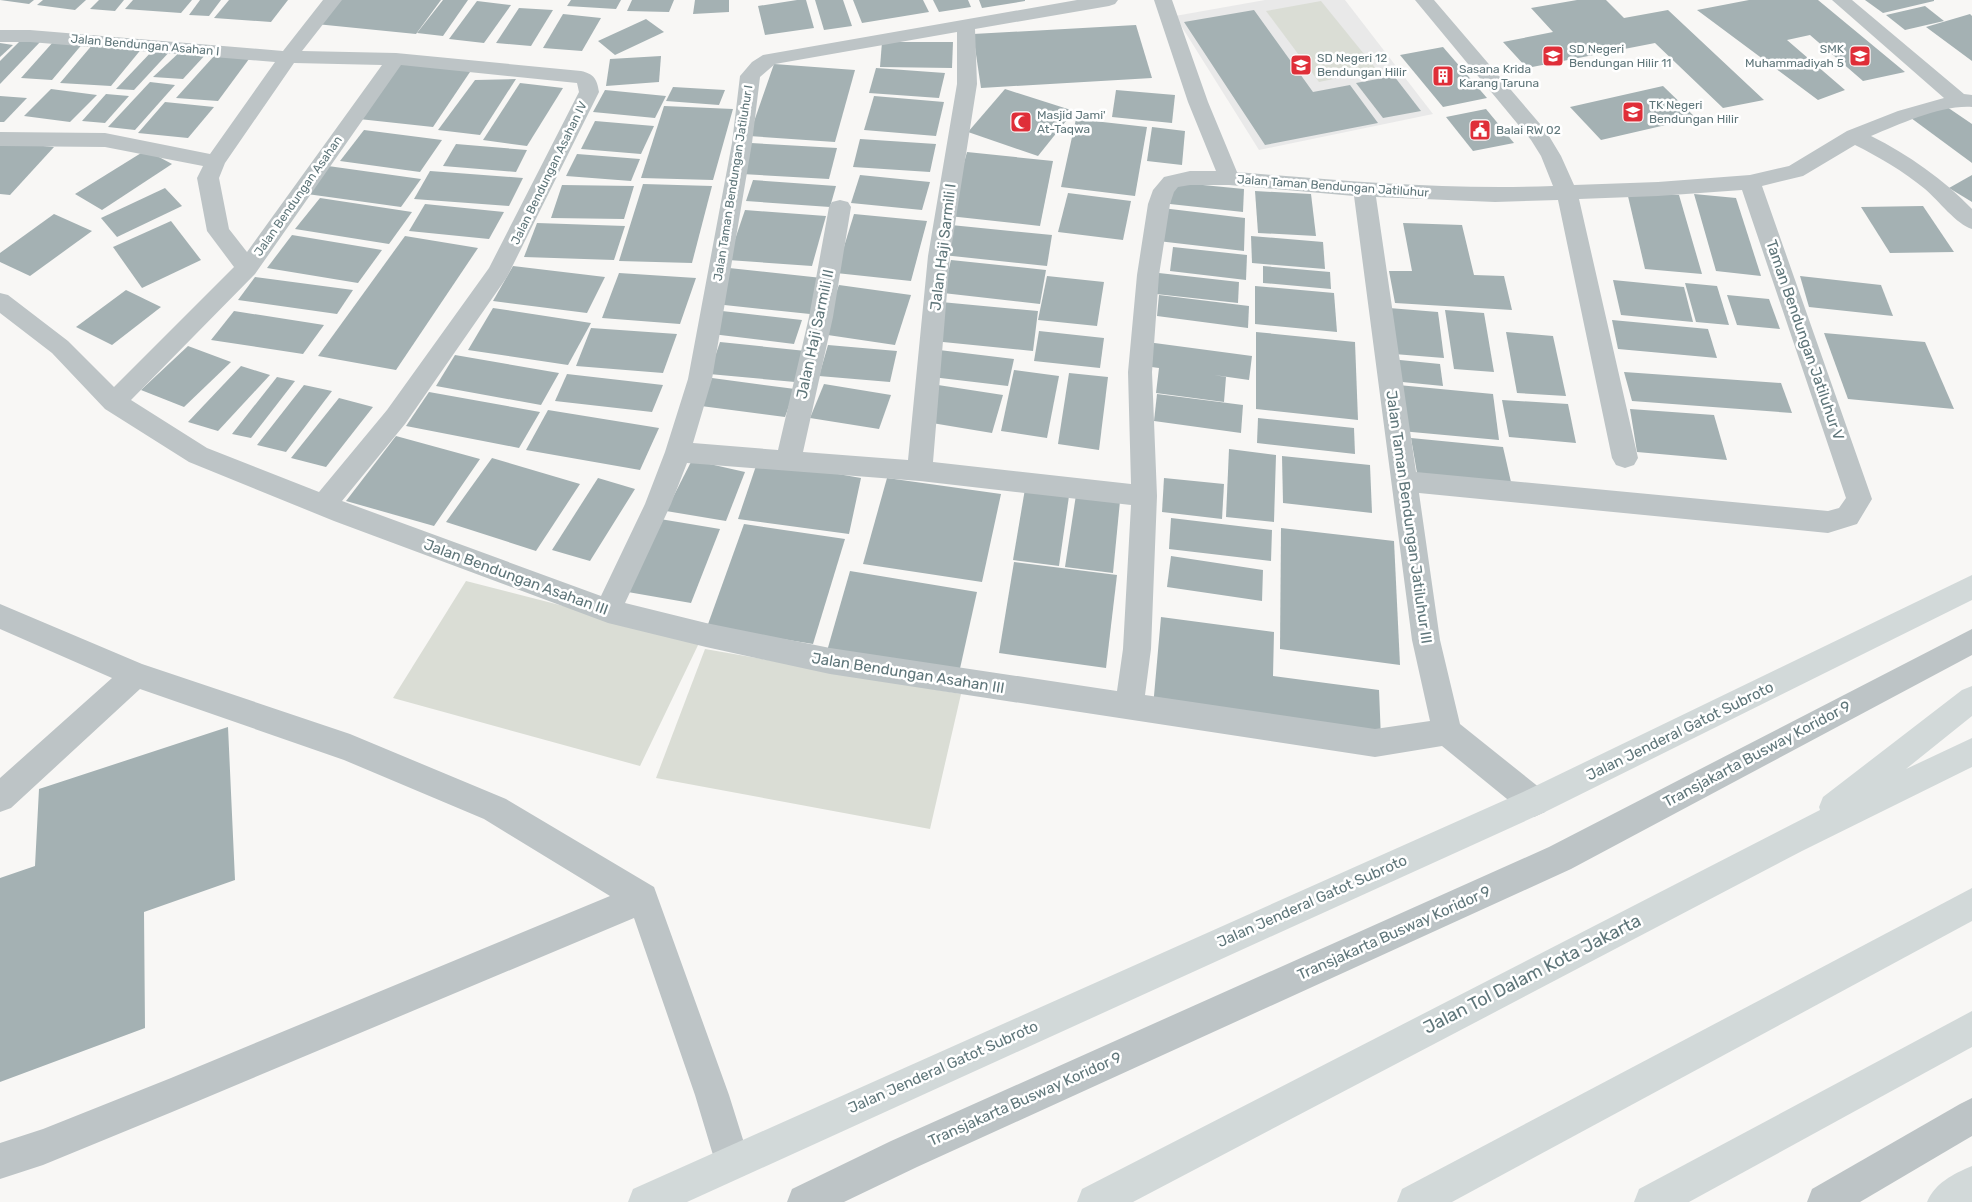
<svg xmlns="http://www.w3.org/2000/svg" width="1972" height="1202" viewBox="0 0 1972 1202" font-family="Rubik,sans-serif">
<rect width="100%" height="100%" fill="#f8f7f5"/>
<polygon fill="#e9e9e9" points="1265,0 1345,0 1433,114 1259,150 1175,16"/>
<g fill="#daddd5">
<polygon points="1321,1 1377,70 1319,82 1266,11"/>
<polygon points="466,581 700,641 640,766 393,698"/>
<polygon points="705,649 961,694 930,829 656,778"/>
</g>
<g fill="#a4b1b3">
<polygon points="0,0 34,0 29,4"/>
<polygon points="43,0 86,0 75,10 37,5"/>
<polygon points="99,0 124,0 115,11 90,9"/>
<polygon points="133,0 192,0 181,13 125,9"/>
<polygon points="200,0 221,0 209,16 189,15"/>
<polygon points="229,0 288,0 271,22 214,18"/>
<polygon points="336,0 441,0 416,34 316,24"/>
<polygon points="443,0 468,0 443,36 417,33"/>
<polygon points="571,0 621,0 616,9 567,6"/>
<polygon points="632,0 674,0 669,12 627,11"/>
<polygon points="695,0 729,0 729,12 693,14"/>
<polygon points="797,0 806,0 814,28 765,35 758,6"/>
<polygon points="815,0 843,0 852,26 824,30"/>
<polygon points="853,0 923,0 929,12 862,23"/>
<polygon points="933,0 968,0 971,7 939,12"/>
<polygon points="979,0 1025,0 1025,1 982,8"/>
<polygon points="1577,0 1606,0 1624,18 1668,10 1764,100 1723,108 1655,43 1527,68 1503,42 1553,32 1531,8"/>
<polygon points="1749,0 1818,0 1905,72 1863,81 1810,35 1787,40 1845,90 1818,100 1697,10"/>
<polygon points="1865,0 1934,0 1934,1 1883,13"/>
<polygon points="477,1 511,5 484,43 449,39"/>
<polygon points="1925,6 1944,21 1905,30 1886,15"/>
<polygon points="519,8 553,10 531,46 496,43"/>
<polygon points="1254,10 1313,92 1350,85 1378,123 1265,145 1184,22"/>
<polygon points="563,14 601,18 582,51 543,48"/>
<polygon points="1970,14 1972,16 1972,61 1926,27"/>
<polygon points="646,19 664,32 615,55 598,41"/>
<polygon points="1136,25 1152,78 981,88 973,34"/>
<polygon points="21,40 41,41 0,84 0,61"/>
<polygon points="54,41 84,42 52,80 21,78"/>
<polygon points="882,42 953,42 952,68 880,67"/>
<polygon points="0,43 13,45 0,57"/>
<polygon points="93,44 143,47 111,86 60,83"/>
<polygon points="1443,47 1487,98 1443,107 1400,55"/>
<polygon points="155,48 172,49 134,90 116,89"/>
<polygon points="182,50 207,53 183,79 153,77"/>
<polygon points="214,56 249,59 218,101 176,98"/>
<polygon points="661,56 659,82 606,86 610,59"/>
<polygon points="400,61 472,69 433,127 359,119"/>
<polygon points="774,64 855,70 835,142 749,136"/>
<polygon points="876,68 945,73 939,98 869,93"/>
<polygon points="1394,76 1421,111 1383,118 1356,83"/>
<polygon points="516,79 480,135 438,130 475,80"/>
<polygon points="150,82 175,85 135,130 108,127"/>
<polygon points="520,83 563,88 527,146 483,140"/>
<polygon points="1663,86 1696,118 1601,140 1570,107"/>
<polygon points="673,87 725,90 719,105 666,101"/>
<polygon points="51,89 97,95 70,122 24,116"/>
<polygon points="1005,89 1074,111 1038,156 968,132"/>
<polygon points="605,90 666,96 655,118 593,112"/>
<polygon points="1116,90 1175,95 1172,123 1112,117"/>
<polygon points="106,94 129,96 105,123 82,121"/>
<polygon points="0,96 27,98 4,122 0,122"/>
<polygon points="874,96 944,102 936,136 864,130"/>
<polygon points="165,102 214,107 188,138 138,133"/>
<polygon points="664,106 733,109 713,180 641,178"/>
<polygon points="1947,107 1972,124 1972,163 1911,118"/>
<polygon points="1486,109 1514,143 1473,151 1446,117"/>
<polygon points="1076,119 1147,127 1135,196 1061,187"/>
<polygon points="595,121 654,126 641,154 581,149"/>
<polygon points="1152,127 1185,131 1182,165 1147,161"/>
<polygon points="364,130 442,140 420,172 340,161"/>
<polygon points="860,139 936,144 930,172 853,167"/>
<polygon points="0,142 54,147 10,195 0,194"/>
<polygon points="751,143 837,148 829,179 742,174"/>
<polygon points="456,144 527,150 516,172 443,166"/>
<polygon points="146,150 172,164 102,210 75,194"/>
<polygon points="967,152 1053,161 1040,226 949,216"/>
<polygon points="577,154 640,159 631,181 566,176"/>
<polygon points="328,166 421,179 401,207 307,194"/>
<polygon points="430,171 523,178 509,206 414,199"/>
<polygon points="860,175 930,182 922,210 851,203"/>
<polygon points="1972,175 1972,202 1949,188"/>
<polygon points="753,180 836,186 830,207 746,201"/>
<polygon points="1172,182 1244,189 1243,212 1170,204"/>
<polygon points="643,184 712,186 692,263 619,261"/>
<polygon points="562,185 634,186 624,219 551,218"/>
<polygon points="165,188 182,206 117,237 101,218"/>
<polygon points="1255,191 1311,194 1316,236 1258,233"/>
<polygon points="1627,192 1679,195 1702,274 1645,269"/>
<polygon points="1068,193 1131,201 1123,240 1058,232"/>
<polygon points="1694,194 1736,198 1761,276 1716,271"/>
<polygon points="320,198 412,212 389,244 295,229"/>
<polygon points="425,204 504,212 489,239 409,231"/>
<polygon points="1923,206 1954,252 1890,253 1861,207"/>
<polygon points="1162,208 1245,218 1244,251 1158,241"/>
<polygon points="745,210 826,216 812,266 728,260"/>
<polygon points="54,214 92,231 30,276 0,262 0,253"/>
<polygon points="854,214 927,221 911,281 836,273"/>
<polygon points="171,221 201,260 142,288 113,247"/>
<polygon points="537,223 625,226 614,260 524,257"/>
<polygon points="1403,223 1462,225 1474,275 1504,276 1512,310 1395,303 1389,271 1412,271"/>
<polygon points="951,225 1052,235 1047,266 943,255"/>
<polygon points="292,235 382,250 358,283 267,268"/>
<polygon points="405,236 478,248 396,370 318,356"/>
<polygon points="1251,236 1323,242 1325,269 1252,263"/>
<polygon points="1173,247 1247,255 1246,280 1170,271"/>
<polygon points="951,260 1046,270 1040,304 943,293"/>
<polygon points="513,266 605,277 587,313 493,301"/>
<polygon points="1263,266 1330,272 1331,289 1263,283"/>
<polygon points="729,268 822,278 810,314 715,304"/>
<polygon points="1150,272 1239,282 1238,303 1147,293"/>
<polygon points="619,273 696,278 680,324 602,318"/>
<polygon points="1047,276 1104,282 1097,326 1038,320"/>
<polygon points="1800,276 1881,285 1893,316 1809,307"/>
<polygon points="255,277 353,290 337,314 238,300"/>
<polygon points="1613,280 1684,287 1693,322 1621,315"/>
<polygon points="1685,283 1717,286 1729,325 1696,322"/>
<polygon points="839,285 911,295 895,345 821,334"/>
<polygon points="1255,286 1334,293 1337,332 1255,324"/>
<polygon points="126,290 161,307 112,345 76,327"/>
<polygon points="1159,295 1249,306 1248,328 1157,316"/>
<polygon points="1727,295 1769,299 1780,329 1737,325"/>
<polygon points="941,302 1038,311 1033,351 933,341"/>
<polygon points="493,308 591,323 568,365 468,350"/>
<polygon points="1389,308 1438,312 1444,358 1394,354"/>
<polygon points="1445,310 1484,313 1494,372 1454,369"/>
<polygon points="234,311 324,325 303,354 211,340"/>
<polygon points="722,311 802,320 794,344 712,334"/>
<polygon points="1612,320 1708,329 1717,358 1618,349"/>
<polygon points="591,328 677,334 663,373 576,366"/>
<polygon points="1039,331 1104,338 1100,368 1034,361"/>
<polygon points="1256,332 1355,342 1358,420 1256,409"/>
<polygon points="1506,332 1553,336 1566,396 1517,393"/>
<polygon points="1824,333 1925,342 1954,409 1848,399"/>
<polygon points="720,342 806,351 795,382 709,374"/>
<polygon points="1147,342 1252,356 1249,380 1214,375 1226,377 1224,402 1156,393 1159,368 1144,366"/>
<polygon points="828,345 897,351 890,382 819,376"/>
<polygon points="188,346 231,362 184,407 141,390"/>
<polygon points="939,350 1014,359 1008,386 932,377"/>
<polygon points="455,355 559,373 541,405 436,386"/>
<polygon points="1390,359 1440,364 1443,386 1392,381"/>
<polygon points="241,366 270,375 218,431 188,422"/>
<polygon points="1014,370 1059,376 1047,438 1001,431"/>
<polygon points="1624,372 1781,383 1792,413 1632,401"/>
<polygon points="1069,373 1108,377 1099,450 1058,444"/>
<polygon points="567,374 663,385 652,412 555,401"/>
<polygon points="277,377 295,381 251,438 232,434"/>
<polygon points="712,378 795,389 785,417 701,406"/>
<polygon points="824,384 891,395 879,429 810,418"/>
<polygon points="304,385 332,391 286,452 257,445"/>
<polygon points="938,385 1003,395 992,433 926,422"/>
<polygon points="1398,385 1493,394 1499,440 1401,431"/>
<polygon points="429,392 540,412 519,448 406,426"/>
<polygon points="1157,394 1243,405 1241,433 1154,421"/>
<polygon points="339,398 373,407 326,467 291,458"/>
<polygon points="1502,400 1568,404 1576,443 1509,437"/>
<polygon points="1630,409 1714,415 1727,460 1637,452"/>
<polygon points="548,410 659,428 640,470 526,450"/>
<polygon points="1258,418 1354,428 1355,454 1257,443"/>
<polygon points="396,436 480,459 434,526 346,501"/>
<polygon points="1411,438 1503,447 1511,482 1417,473"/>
<polygon points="1229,449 1276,455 1274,522 1226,517"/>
<polygon points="1282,456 1370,465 1372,513 1283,503"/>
<polygon points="492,458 580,484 536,551 446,522"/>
<polygon points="692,460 745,472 726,521 666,511"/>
<polygon points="758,460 861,478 849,534 738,519"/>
<polygon points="598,478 635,489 590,561 552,550"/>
<polygon points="887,478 1001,494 982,582 863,564"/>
<polygon points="1164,478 1224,484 1222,519 1162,512"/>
<polygon points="1026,483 1070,489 1059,566 1013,560"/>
<polygon points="1076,495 1120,501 1113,573 1065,567"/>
<polygon points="654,518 720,529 691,603 622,591"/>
<polygon points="1171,518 1272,530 1271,561 1169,549"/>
<polygon points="744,524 845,539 813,644 707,627"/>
<polygon points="1281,528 1394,541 1400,665 1280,649"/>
<polygon points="1171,556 1263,570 1262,601 1167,587"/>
<polygon points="1014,562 1117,575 1106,668 999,653"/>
<polygon points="850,571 977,592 959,673 827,651"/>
<polygon points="1161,617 1274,632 1273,676 1379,690 1381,739 1153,707"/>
<polygon points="228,727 235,880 144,912 145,1028 0,1082 0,878 35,866 39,789"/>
</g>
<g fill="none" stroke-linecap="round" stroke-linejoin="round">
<g fill="#bdc4c6" fill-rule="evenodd">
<path d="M323,0H342L302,51L396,53L581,71C594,74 597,79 599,92L507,277L405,424L342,501L601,596L645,504L665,452L688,379L732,143L740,76L752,62L763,55L1077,0H1118L1115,4L1109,6L975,29L977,84L950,256L933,462L1131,484L1128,372L1137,275L1148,204L1153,190L1164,177L1190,171H1216L1188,102L1154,0H1172L1208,102L1237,172C1342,181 1447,190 1553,186L1541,156L1531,140L1415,0H1434L1546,131L1561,156L1574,185L1658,182L1750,175L1789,166L1847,131L1898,111L1944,98L1832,0H1852L1964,94L1972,95V107C1940,105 1901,124 1871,136C1909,155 1943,179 1972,209V229C1957,225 1938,200 1925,189C1903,171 1879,157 1855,145L1803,176L1762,186L1872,499L1857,524L1828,533L1419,493L1440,640L1460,724L1545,792L1549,802L1545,812L1534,817L1523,812L1442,746L1375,757L830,674L706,647L608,623L334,521L189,462L105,409L52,353L0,313V293L8,295L68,341L114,387L234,267L207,231L197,178L203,166L105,147L0,146V132L105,133L210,154L275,62L30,42H0V30H30L283,51ZM957,32V84L928,256L908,460L803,452L833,317L851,207L848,202L840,200L832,202L829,207L809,317L778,450L693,443L712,379L752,143L760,77L775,64ZM294,63L382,65L247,252L229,229L219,178L225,163ZM401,65L577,83L579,92L489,268L387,410L319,492L207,448L131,400L255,274ZM1190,185H1229L1354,196L1412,640L1430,721L1375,729L1145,695L1151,649L1157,496L1152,372L1159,275L1170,204L1174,192L1178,187ZM1742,190L1846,498L1839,508L1828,511L1416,472L1376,197L1495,202L1558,200L1612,458L1616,465L1625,468L1634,465L1638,458L1579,199L1658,196ZM687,463L920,481L1131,505L1123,649L1117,691L830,648L706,623L625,603L671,504Z"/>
<polygon points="0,604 142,664 350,734 506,799 654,887 729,1095 750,1162 745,1175 732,1180 719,1175 695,1095 634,918 172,1112 43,1165 0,1179 0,1143 43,1129 171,1078 610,896 484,819 344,760 140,689 11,808 0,812 0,778 112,678 0,629"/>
<polygon points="1972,629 1972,655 1571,869 917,1167 844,1202 787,1202 792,1189 891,1141 1549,847"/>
<polygon points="1972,1098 1972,1136 1860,1202 1807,1202 1812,1189 1960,1104"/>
</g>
<g fill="#d2d9d9" fill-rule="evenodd">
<polygon points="1972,575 1972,600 1545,812 687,1202 628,1202 633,1189 1523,792"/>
<polygon points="1972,686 1972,716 1906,769 1972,738 1972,767 1802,851 1133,1202 1077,1202 1082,1189 1820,810 1819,807 1823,797 1962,690"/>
<polygon points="1972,888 1972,921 1452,1202 1397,1202 1402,1189"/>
<polygon points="1972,1011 1972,1047 1689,1202 1634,1202 1639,1189"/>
<path d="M1972,1166V1202H1927C1935,1183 1953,1174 1972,1166Z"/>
</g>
</g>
<defs>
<g id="school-square" transform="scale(1.125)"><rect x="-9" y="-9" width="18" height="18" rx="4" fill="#df2e38" stroke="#fff"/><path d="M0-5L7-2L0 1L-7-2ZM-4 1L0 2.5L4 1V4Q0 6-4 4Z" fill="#fff"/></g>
<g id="building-square" transform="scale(1.125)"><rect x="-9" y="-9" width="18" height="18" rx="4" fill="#df2e38" stroke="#fff"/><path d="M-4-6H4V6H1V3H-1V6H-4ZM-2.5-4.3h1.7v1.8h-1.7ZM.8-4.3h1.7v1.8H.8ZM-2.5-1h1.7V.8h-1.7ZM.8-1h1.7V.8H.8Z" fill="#fff"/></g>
<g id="mosque-square" transform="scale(1.125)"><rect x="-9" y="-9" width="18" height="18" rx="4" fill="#df2e38" stroke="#fff"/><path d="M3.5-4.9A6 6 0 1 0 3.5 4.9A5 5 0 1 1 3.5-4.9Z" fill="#fff"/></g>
<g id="civic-square" transform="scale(1.125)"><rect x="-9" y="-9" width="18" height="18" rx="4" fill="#df2e38" stroke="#fff"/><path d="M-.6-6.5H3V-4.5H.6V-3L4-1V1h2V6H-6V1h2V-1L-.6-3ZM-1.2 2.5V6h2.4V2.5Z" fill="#fff"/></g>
</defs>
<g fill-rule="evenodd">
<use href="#school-square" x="1553" y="56"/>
<use href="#school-square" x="1860" y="56"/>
<use href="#school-square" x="1301" y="65"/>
<use href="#building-square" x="1443" y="76"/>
<use href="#school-square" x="1633" y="112"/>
<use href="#mosque-square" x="1021" y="122"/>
<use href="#civic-square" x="1480" y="130"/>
</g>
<g text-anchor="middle" stroke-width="5" stroke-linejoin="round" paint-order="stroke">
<g font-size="12" fill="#5f767a" stroke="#fff">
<text transform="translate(145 45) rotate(5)" y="4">Jalan Bendungan Asahan I</text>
<text transform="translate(549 173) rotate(-64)" y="4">Jalan Bendungan Asahan IV</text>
<text transform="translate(733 183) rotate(-81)" y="4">Jalan Taman Bendungan Jatiluhur I</text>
<text transform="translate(1333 186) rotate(4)" y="4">Jalan Taman Bendungan Jatiluhur</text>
<text transform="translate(298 196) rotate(-55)" y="4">Jalan Bendungan Asahan</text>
</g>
<g font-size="12" fill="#5f767a" stroke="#fff" text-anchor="start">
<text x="1569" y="53">SD Negeri<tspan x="1569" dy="14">Bendungan Hilir 11</tspan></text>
<text x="1844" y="53" text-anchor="end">SMK<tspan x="1844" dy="14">Muhammadiyah 5</tspan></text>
<text x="1317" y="62">SD Negeri 12<tspan x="1317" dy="14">Bendungan Hilir</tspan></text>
<text x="1459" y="73">Sasana Krida<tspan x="1459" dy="14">Karang Taruna</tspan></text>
<text x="1649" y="109">TK Negeri<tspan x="1649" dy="14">Bendungan Hilir</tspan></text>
<text x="1037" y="119">Masjid Jami'<tspan x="1037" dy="14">At-Taqwa</tspan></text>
<text x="1496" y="134">Balai RW 02</text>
</g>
<g font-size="15" fill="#5f767a" stroke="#fff">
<text transform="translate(943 247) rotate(-83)" y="5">Jalan Haji Sarmili I</text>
<text transform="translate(815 334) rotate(-78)" y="5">Jalan Haji Sarmili II</text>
<text transform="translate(1805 340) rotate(71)" y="5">Taman Bendungan Jatiluhur V</text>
<text transform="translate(1409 517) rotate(82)" y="5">Jalan Taman Bendungan Jatiluhur III</text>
<text transform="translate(516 577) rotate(20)" y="5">Jalan Bendungan Asahan III</text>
<text transform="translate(908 673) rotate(9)" y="5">Jalan Bendungan Asahan III</text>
<text transform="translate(1680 731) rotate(-26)" y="5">Jalan Jenderal Gatot Subroto</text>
<text transform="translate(1757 754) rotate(-28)" y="5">Transjakarta Busway Koridor 9</text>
<text transform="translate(1312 901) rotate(-24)" y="5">Jalan Jenderal Gatot Subroto</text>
<text transform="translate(1394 933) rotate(-24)" y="5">Transjakarta Busway Koridor 9</text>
<text transform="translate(943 1067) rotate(-24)" y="5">Jalan Jenderal Gatot Subroto</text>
<text transform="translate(1025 1099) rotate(-24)" y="5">Transjakarta Busway Koridor 9</text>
</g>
<g font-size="18" fill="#5f767a" stroke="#fff">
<text transform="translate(1532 974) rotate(-27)" y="6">Jalan Tol Dalam Kota Jakarta</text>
</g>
</g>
</svg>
